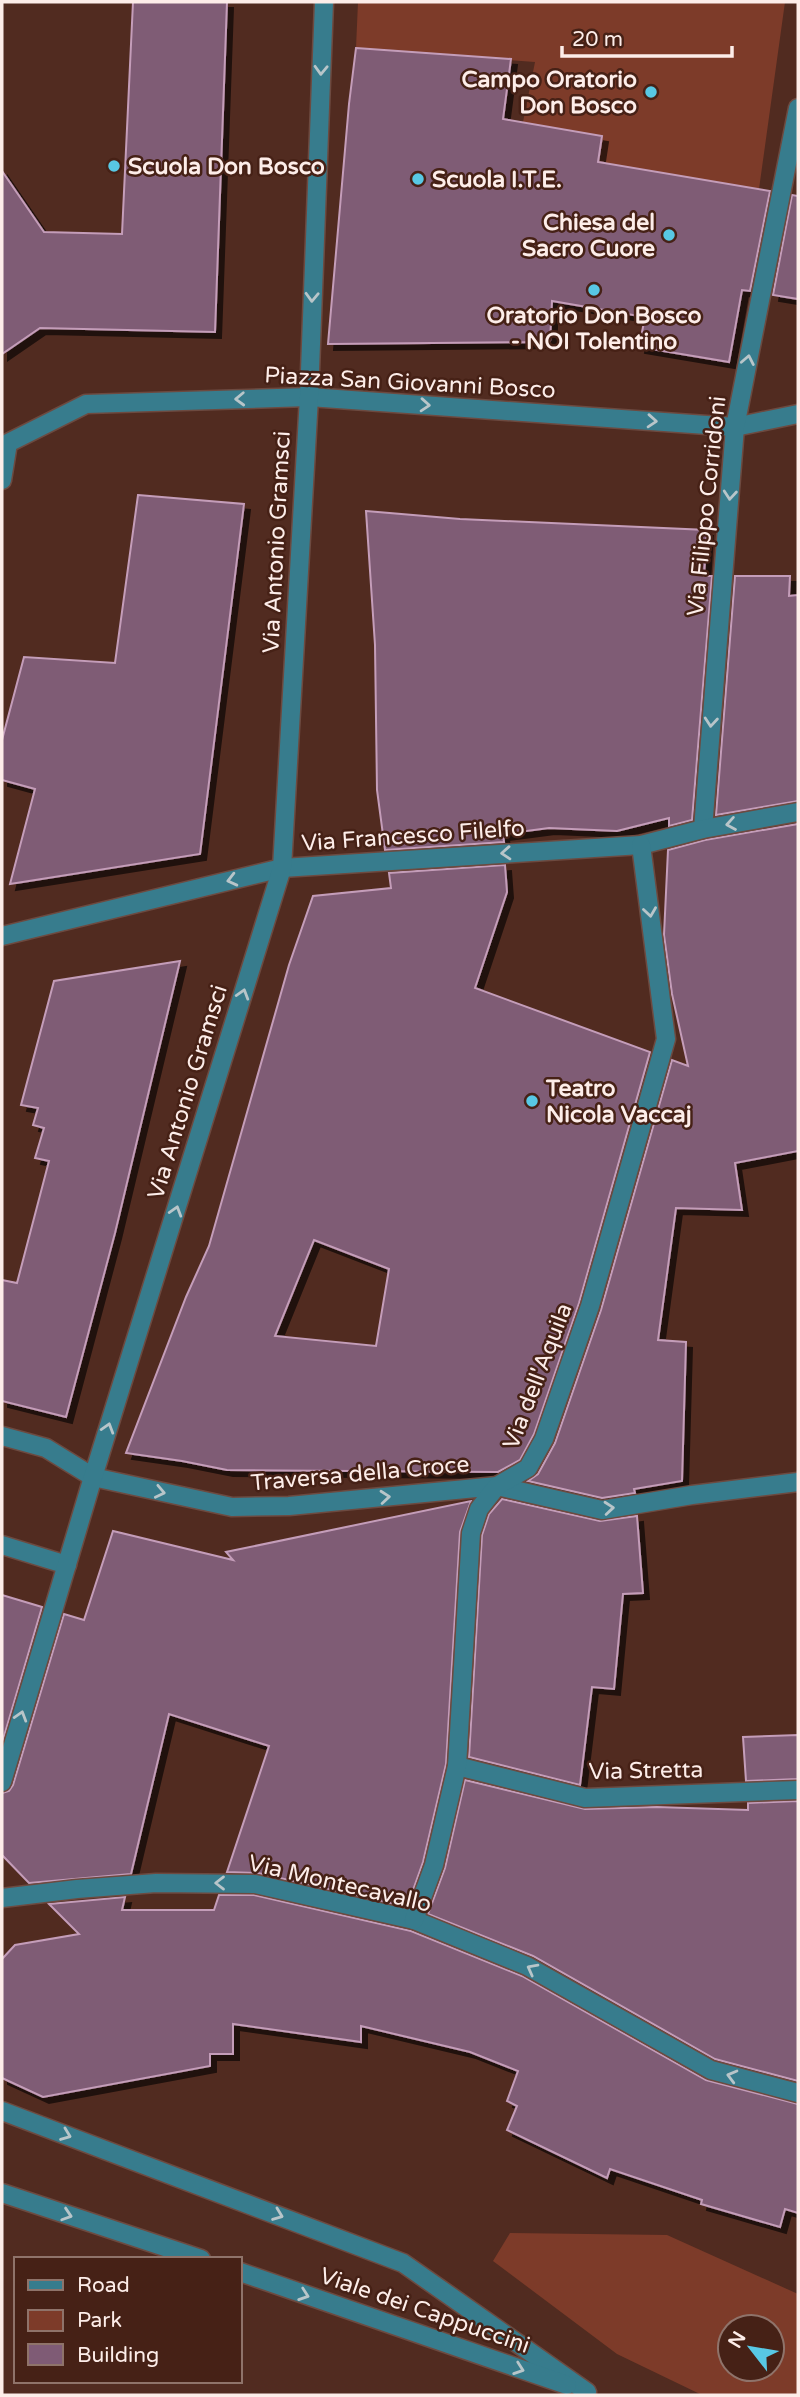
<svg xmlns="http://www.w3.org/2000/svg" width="800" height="2397" viewBox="0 0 800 2397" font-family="'Varela Round',sans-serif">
<defs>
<filter id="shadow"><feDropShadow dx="6" dy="6" stdDeviation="0" flood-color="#0009"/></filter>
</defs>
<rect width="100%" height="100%" fill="#512b20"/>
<g fill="#7d3b29" fill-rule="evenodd">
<polygon points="358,2 785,2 759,189 598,162 602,136 523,122 535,62 356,48"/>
<path d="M510,2233L667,2235L798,2294V2395H702L617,2354L493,2261ZM730,2327H772V2369H730Z"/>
</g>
<g fill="#7f5b75" stroke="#c49db9" stroke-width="2" fill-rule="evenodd" filter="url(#shadow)">
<polygon points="133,2 227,2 215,332 40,328 2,354 2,171 44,232 122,234"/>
<polygon points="356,48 511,59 503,119 602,136 598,162 770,191 750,291 742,290 729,362 639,347 645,317 552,301 550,342 328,344 349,104"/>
<polygon points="792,195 798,196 798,299 773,295"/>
<polygon points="138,495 244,504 200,854 10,884 35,789 2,780 2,740 24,657 115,663"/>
<polygon points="366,511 460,519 707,530 704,576 712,576 692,820 669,826 669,818 617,831 549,828 503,834 504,842 385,850 377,790 375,645"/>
<polygon points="735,576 790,576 789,596 798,595 798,801 716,815"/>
<polygon points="798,824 798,1151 735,1163 742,1210 676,1208 658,1340 686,1342 682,1481 634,1489 635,1493 602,1498 528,1481 538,1474 555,1443 601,1310 672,1060 688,1066 672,994 664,935 668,850 705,840"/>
<path d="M505,865L507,892L475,988L650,1052L579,1303L534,1434L520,1460L498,1472L227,1470L182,1461L126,1453L186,1297L209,1246L289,965L313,896L391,888L389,873ZM314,1240L389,1269L376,1346L275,1336Z"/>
<polygon points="180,961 115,1233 66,1417 2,1401 2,1280 17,1283 49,1161 35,1158 44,1128 33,1125 38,1108 21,1105 54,981"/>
<polygon points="502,1499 600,1521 637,1516 643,1593 623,1594 614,1689 592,1687 580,1785 469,1757 482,1535 489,1514"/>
<polygon points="471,1501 460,1532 446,1764 423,1862 407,1907 258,1873 227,1872 269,1746 169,1714 131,1874 29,1883 2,1855 2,1793 9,1791 13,1785 64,1614 84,1620 113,1531 233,1560 226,1552"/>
<polygon points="2,1595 42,1607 2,1743"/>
<polygon points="798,1735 798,1779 746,1781 743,1737"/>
<polygon points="465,1780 585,1809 657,1807 748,1810 748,1803 798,1801 798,2081 715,2059 533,1956 428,1914 445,1868"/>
<polygon points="219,1895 254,1895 411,1931 522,1976 706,2080 798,2104 798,2213 785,2209 780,2227 701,2204 702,2200 610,2169 607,2178 507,2130 517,2106 507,2101 518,2071 470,2052 361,2026 361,2042 233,2024 233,2054 210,2054 210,2066 43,2097 2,2078 2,1959 15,1945 79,1934 49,1904 125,1897 122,1910 214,1910"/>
</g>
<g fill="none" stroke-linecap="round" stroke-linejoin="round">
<g stroke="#6d4a40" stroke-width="21">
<g id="minor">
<polyline points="2,480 8,443 86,404 309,397 735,427 798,414"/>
<polyline points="703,829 735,427 798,108"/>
<polyline points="2,936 282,868 641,845 703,829 798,812"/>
<polyline points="2,1436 46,1448 93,1477 232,1507 289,1506 497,1486 602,1510 692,1495 798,1482"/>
<polyline points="2,1545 67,1565"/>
<polyline points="457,1766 585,1798 798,1790"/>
<polyline points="2,1782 93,1477 282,868 309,397 324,2"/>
<polyline points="2,1898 77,1889 156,1883 255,1884 414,1920 527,1966 711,2070 798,2093"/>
<polyline points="414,1920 434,1865 457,1766 471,1533 479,1509 497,1486 528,1468 544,1439 590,1306 666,1039 641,845"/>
<polyline points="2,2111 403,2263 587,2392"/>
<polyline points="2,2193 201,2259"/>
<polyline points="240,2272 567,2385"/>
</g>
</g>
<use href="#minor" stroke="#377c8d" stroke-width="18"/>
</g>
<defs><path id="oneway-chevron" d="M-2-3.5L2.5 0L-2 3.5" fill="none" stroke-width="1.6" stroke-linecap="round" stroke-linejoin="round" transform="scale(1.75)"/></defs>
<g stroke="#b8c5c9">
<use href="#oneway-chevron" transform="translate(321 70) rotate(92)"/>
<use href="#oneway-chevron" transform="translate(312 297) rotate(92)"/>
<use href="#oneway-chevron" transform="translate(748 360) rotate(-79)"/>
<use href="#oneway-chevron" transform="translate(240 399) rotate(178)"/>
<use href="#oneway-chevron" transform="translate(425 405) rotate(4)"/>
<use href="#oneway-chevron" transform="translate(652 421) rotate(4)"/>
<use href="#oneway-chevron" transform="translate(730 495) rotate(95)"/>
<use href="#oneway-chevron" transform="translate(711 722) rotate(95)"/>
<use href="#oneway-chevron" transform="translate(731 824) rotate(170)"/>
<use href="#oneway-chevron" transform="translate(506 853) rotate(176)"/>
<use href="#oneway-chevron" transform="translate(232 880) rotate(166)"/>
<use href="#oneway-chevron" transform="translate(650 912) rotate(82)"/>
<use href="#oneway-chevron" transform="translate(243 994) rotate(-73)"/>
<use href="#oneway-chevron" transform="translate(176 1211) rotate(-73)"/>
<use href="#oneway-chevron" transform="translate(108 1428) rotate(-73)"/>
<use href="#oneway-chevron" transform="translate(160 1492) rotate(12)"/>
<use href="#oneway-chevron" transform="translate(385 1497) rotate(-5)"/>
<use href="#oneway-chevron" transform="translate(609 1508) rotate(-5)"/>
<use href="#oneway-chevron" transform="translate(21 1716) rotate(-73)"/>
<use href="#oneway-chevron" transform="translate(220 1883) rotate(-180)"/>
<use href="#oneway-chevron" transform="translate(532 1969) rotate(-152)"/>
<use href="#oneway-chevron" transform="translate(732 2076) rotate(-165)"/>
<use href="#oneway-chevron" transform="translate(66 2135) rotate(21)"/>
<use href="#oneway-chevron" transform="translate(67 2215) rotate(18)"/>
<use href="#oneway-chevron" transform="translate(278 2215) rotate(21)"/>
<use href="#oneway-chevron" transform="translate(304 2295) rotate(19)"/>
<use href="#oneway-chevron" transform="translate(519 2369) rotate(19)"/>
</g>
<g fill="#58c8e4" stroke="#462116" stroke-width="2.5">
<circle cx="651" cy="92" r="7"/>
<circle cx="114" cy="166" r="7"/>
<circle cx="418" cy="179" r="7"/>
<circle cx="669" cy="235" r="7"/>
<circle cx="594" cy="290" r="7"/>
<circle cx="532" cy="1101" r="7"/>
</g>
<g text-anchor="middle" stroke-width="5" stroke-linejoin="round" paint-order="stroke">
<g font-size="23" font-weight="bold" fill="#fdede9" stroke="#462116" text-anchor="start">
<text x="637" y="87" text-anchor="end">Campo Oratorio<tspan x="637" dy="26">Don Bosco</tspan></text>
<text x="128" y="174">Scuola Don Bosco</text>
<text x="432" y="187">Scuola I.T.E.</text>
<text x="655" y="230" text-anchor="end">Chiesa del<tspan x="655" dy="26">Sacro Cuore</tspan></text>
<text x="594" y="323" text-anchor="middle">Oratorio Don Bosco<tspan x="594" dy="26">- NOI Tolentino</tspan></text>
<text x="546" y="1096">Teatro<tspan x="546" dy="26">Nicola Vaccaj</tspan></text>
</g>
<g font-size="23" fill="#fdede9" stroke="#462116">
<text transform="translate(410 382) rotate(3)" y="8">Piazza San Giovanni Bosco</text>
<text transform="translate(706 506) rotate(-84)" y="8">Via Filippo Corridoni</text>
<text transform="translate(276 542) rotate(-87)" y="8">Via Antonio Gramsci</text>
<text transform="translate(413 835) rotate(-4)" y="8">Via Francesco Filelfo</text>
<text transform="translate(187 1092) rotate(-73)" y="8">Via Antonio Gramsci</text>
<text transform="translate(537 1376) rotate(-69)" y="8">Via dell'Aquila</text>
<text transform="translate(360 1473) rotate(-5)" y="8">Traversa della Croce</text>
<text transform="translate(646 1770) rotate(-1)" y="8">Via Stretta</text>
<text transform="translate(340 1883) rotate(13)" y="8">Via Montecavallo</text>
<text transform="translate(425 2310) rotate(19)" y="8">Viale dei Cappuccini</text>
</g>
</g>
<rect width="800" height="2397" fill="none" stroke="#fdede9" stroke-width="7"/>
<rect x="14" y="2257" width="228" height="126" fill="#462116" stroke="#8f736a" stroke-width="2"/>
<rect x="28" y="2280" width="35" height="10" fill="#377c8d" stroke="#8f736a" stroke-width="2"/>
<text x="77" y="2292" font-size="21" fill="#fdede9">Road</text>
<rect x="28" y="2310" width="35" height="21" fill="#7d3b29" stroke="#8f736a" stroke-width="2"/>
<text x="77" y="2327" font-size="21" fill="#fdede9">Park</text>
<rect x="28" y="2344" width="35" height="21" fill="#7f5b75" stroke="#8f736a" stroke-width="2"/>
<text x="77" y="2362" font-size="21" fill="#fdede9">Building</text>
<g transform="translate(751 2348) rotate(301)"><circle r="33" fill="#462116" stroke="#8f736a" stroke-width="2"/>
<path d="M0-5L12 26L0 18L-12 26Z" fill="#58c8e4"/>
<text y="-10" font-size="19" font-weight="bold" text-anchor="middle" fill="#fdede9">N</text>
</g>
<path d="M562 46v10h170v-10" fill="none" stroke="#fdede9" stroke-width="3.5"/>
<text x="572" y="46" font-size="21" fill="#fdede9" stroke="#462116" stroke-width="5" paint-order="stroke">20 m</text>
</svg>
